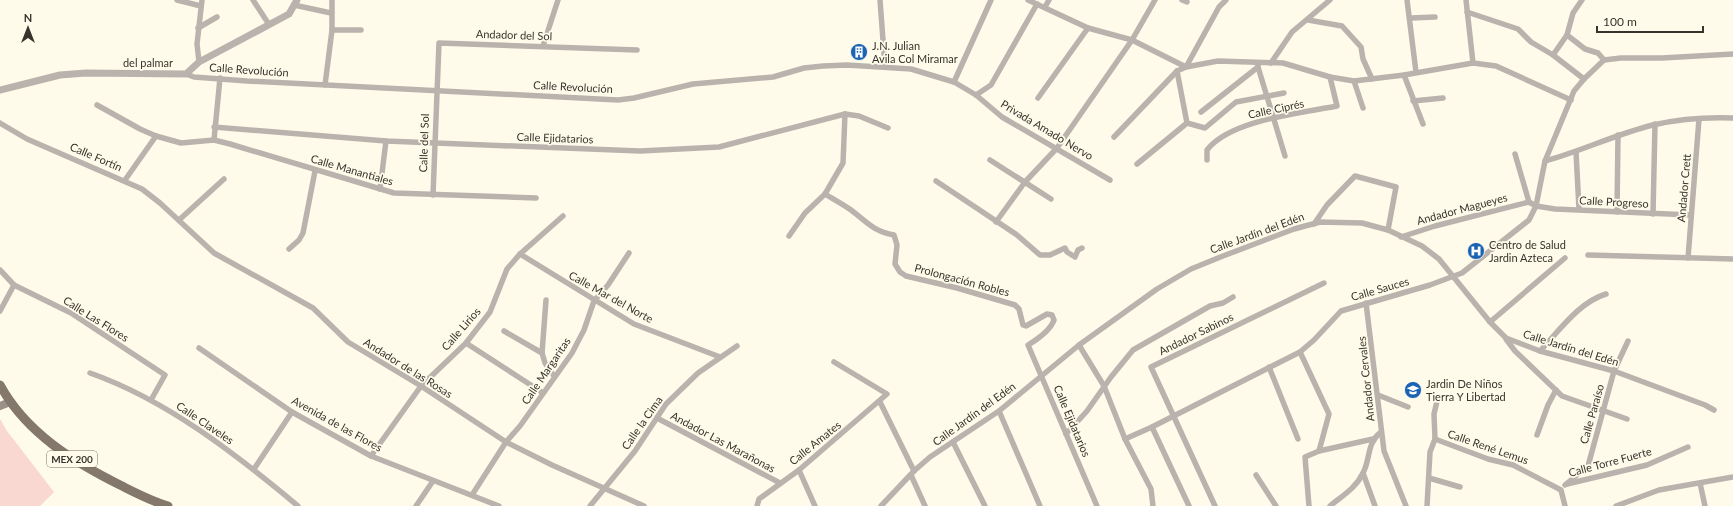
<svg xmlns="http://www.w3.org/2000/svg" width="1733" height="506" viewBox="0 0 1733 506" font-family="Lato,sans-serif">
<rect width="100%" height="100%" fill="#fffbea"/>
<polygon fill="#f9d8d2" points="0,419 7,431 54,492 40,506 0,506"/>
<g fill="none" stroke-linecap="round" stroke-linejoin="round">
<g stroke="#bab3ad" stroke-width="5.5">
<polyline points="177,0 201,6"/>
<polyline points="253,0 268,23"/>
<polyline points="880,0 885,67"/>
<polyline points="1028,0 1088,28 1132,40 1186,67 1218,61 1283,63 1330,77 1354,81 1404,75 1473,63 1496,66 1571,100"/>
<polyline points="1182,0 1187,2"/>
<polyline points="1226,0 1219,7 1186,67 1177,71 1187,123 1205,128 1236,102 1284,93"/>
<polyline points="1407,0 1416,72"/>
<polyline points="1466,0 1473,63"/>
<polyline points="294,5 331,13"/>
<polyline points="1045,7 1049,0"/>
<polyline points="1467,12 1518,29 1531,42 1553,55 1584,79"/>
<polyline points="1411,18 1435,17"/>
<polyline points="1308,20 1342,26 1361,47 1363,59 1372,79"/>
<polyline points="198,28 217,17"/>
<polyline points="332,30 361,30"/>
<polyline points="1567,35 1585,49 1598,53 1604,60"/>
<polyline points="543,46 558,0"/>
<polyline points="1553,55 1567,35 1573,13 1582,0"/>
<polyline points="199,62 197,44 202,0"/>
<polyline points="1258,63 1258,67 1285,156"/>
<polyline points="1271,63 1292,32 1330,0"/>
<polyline points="186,74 194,77 247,81 618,100 634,98 693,84 773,77 804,68 823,66 847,65 911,69 954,82 976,95 1002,117 1110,180"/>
<polyline points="1404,75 1423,124"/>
<polyline points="1354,81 1363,108"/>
<polyline points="954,82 991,0"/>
<polyline points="325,85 332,30 332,0"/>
<polyline points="976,95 991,85 1037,4"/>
<polyline points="1038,98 1088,28"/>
<polyline points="1413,101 1443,98"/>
<polyline points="97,105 140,129 156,136 181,143 214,140 230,144 394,193 536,198"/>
<polyline points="1201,112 1258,67"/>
<polyline points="0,123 27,139 142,189 160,203 214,253 313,308 348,342 421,386 506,442 552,465 644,506"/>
<polyline points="214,127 386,141 640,151 719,147 845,114 859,116 888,128"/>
<polyline points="1114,137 1177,71"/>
<polyline points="214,140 220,78"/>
<polyline points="1576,152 1579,209"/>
<polyline points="1515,154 1529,202"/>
<polyline points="990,160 1051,199"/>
<path d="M1207,160V150C1230,120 1301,113 1337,106L1330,77"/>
<path d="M1545,161C1582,151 1616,134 1653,125C1679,119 1707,117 1733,118"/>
<polyline points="1137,164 1187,123"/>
<polyline points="125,180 156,136"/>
<polyline points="936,181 1017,235 1040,255 1050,255 1065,248 1067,252 1075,257 1078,250 1082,248"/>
<polyline points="380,189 386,141"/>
<path d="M825,194C833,199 843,204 851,210C867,222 873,231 894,235L897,245L895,264L900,272L906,276L957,288L1015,305L1019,309L1023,325L1026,326L1047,314L1052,315L1054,320C1050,331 1038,339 1028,345L1097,506"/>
<polyline points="433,195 439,43 637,50"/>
<polyline points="1617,212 1618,135"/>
<polyline points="1653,214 1655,124"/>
<polyline points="179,220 224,179"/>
<polyline points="996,222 1025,182 1057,148 1132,40 1155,0"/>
<polyline points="1314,224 1327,205 1355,176 1396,187 1388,230"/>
<polyline points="789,236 805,213 825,194 843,163 845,114"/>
<polyline points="1401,237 1435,226 1529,202 1536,206 1555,209 1691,215"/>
<polyline points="289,249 299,240 303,233 315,171"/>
<polyline points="520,254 634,324 720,357"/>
<polyline points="1588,255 1733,259"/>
<polyline points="1688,258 1699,119"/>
<polyline points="0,270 14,285 71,313 165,375 151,400"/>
<polyline points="546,300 542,353 545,363 554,376"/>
<polyline points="1366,303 1384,451 1406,506"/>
<polyline points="0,311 14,285"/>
<polyline points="1490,322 1565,258"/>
<polyline points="504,331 542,353"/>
<polyline points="1506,339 1515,351 1562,396 1627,419"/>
<polyline points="466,343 543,393"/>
<polyline points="1079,345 1104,386 1125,439 1151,489 1153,506"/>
<polyline points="199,348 292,412 371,456 499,506"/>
<path d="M1540,351C1559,331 1579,302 1606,294"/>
<polyline points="1300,352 1329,414 1319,451"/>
<polyline points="1269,367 1298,439"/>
<path d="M90,373C167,400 237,455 298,506"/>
<polyline points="1378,395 1408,407"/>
<polyline points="880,402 914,471"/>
<polyline points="999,411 1040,506"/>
<polyline points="657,418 780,483"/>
<polyline points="1152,427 1189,506"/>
<polyline points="1066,434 1087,411 1111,377 1133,350 1210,306 1223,303 1233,297"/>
<polyline points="1537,435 1548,405 1556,390"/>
<polyline points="1125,439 1152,427 1300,352 1314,340 1341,311 1430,285 1462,273 1529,220 1536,206 1545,161 1574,91 1584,79 1604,60 1621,58 1662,58 1733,54"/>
<polyline points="1435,439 1488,459 1513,465 1561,490 1565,506"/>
<polyline points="953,442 985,506"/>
<polyline points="371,456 421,386 466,343 490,312 507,269 520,254 563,216"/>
<polyline points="254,469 292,412"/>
<polyline points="799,470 815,506"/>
<polyline points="1363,473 1375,506"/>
<polyline points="911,475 925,506"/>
<polyline points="1256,475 1276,506"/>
<polyline points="1429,478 1460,487"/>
<polyline points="1700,483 1705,506"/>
<polyline points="1567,484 1647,465 1688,447"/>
<polyline points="1565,485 1588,466 1614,371 1628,341"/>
<polyline points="472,495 506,442 520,426 572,353 584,330 594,301 608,285 629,253"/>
<polyline points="416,506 433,481"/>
<polyline points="590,506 635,451 666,404 698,373 737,346"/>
<polyline points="757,506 759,499 799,470 887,394 834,362"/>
<polyline points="881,506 914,471 930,457 999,411 1079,345 1157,289 1191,269 1223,256 1294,229 1320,222 1362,223 1388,230 1422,246 1439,259 1490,322 1506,338 1540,351 1614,371 1705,405 1714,410"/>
<polyline points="1215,506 1151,367 1324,283"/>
<polyline points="1309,506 1305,457 1319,451 1373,439"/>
<path d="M1330,506C1342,496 1356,488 1363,473C1371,458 1366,444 1381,432"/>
<polyline points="1427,506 1430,452 1435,439 1434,414 1438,397"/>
<polyline points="1616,506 1659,490 1733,477"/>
</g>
<polyline stroke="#bab3ad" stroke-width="7" points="0,90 60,75 86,73 186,74 199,62 289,14 297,0"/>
<polyline stroke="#9b9087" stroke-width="8" points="0,406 10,402"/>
<path stroke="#84776c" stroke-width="9" d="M0,385C26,433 74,462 120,485C136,493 151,501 168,506"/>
</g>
<defs>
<g id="building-disc" transform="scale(0.9)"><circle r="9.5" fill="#1b64b4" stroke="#fffbea"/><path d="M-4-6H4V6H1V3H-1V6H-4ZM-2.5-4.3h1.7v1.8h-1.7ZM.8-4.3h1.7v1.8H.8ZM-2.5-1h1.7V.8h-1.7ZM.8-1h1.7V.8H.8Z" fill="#fff"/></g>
<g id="hospital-disc" transform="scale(0.9)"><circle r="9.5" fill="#1b64b4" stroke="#fffbea"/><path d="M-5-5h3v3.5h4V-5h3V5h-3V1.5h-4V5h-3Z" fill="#fff"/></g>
<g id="school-disc" transform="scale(0.9)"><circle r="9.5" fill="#1b64b4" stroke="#fffbea"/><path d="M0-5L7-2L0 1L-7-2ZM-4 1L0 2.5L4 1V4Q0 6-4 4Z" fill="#fff"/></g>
</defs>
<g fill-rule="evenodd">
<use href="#building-disc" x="859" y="52"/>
<use href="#hospital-disc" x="1476" y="251"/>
<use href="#school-disc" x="1413" y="390"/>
</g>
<g text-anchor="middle" stroke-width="3.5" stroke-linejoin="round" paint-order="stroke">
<rect fill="#fffbea" stroke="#727065" stroke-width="1" x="47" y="451" width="50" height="16" rx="3"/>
<g font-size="10" font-weight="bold" fill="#36342c">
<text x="72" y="463">MEX 200</text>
</g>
<g font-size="11" fill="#36342c" stroke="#fffbea">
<text transform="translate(514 35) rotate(2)" y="4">Andador del Sol</text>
<text x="148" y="67">del palmar</text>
<text transform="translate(249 70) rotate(4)" y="4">Calle Revolución</text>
<text transform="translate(573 87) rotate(3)" y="4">Calle Revolución</text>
<text transform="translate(1276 109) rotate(-12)" y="4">Calle Ciprés</text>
<text transform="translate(1047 130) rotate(31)" y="4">Privada Amado Nervo</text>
<text transform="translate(555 138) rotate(2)" y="4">Calle Ejidatarios</text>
<text transform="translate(424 143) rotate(-88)" y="4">Calle del Sol</text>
<text transform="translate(96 157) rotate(23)" y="4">Calle Fortín</text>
<text transform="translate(352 170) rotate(16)" y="4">Calle Manantiales</text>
<text transform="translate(1684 188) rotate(-85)" y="4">Andador Crett</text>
<text transform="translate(1614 202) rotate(3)" y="4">Calle Progreso</text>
<text transform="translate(1462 209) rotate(-15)" y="4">Andador Magueyes</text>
<text transform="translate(1257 233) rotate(-20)" y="4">Calle Jardín del Edén</text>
<text transform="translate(962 280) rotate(15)" y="4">Prolongación Robles</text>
<text transform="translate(1380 289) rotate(-16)" y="4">Calle Sauces</text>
<text transform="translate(611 297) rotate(29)" y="4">Calle Mar del Norte</text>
<text transform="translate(96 319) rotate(32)" y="4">Calle Las Flores</text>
<text transform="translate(461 329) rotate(-49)" y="4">Calle Lirios</text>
<text transform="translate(1196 334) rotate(-26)" y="4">Andador Sabinos</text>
<text transform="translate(1571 348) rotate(17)" y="4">Calle Jardín del Edén</text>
<text transform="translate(408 368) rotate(32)" y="4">Andador de las Rosas</text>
<text transform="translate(546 371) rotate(-56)" y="4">Calle Margaritas</text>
<text transform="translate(1366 379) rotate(-96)" y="4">Andador Cervales</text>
<text transform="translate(974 414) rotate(-36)" y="4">Calle Jardín del Edén</text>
<text transform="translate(1592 414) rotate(-74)" y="4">Calle Paraíso</text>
<text transform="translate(1072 421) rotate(67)" y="4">Calle Ejidatarios</text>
<text transform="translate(205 423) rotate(34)" y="4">Calle Claveles</text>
<text transform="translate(642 423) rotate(-55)" y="4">Calle la Cima</text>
<text transform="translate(337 424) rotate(29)" y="4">Avenida de las Flores</text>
<text transform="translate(723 442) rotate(28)" y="4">Andador Las Marañonas</text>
<text transform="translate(815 443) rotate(-39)" y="4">Calle Amates</text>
<text transform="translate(1488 447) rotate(19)" y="4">Calle René Lemus</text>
<text transform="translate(1610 462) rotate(-15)" y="4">Calle Torre Fuerte</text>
</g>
<g font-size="11" fill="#36342c" stroke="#fffbea" text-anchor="start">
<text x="872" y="50">J.N. Julian<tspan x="872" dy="13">Avila Col Miramar</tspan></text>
<text x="1489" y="249">Centro de Salud<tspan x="1489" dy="13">Jardin Azteca</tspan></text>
<text x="1426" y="388">Jardin De Niños<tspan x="1426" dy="13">Tierra Y Libertad</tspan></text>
</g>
</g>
<g transform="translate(28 28)" stroke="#fffbea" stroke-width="3" paint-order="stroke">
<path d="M0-3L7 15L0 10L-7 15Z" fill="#36342c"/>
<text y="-6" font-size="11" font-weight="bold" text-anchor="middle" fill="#36342c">N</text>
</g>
<path d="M1597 26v6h106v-6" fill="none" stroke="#36342c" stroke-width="2"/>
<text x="1603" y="26" font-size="12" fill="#36342c" stroke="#fffbea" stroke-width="3" paint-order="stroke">100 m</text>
</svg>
